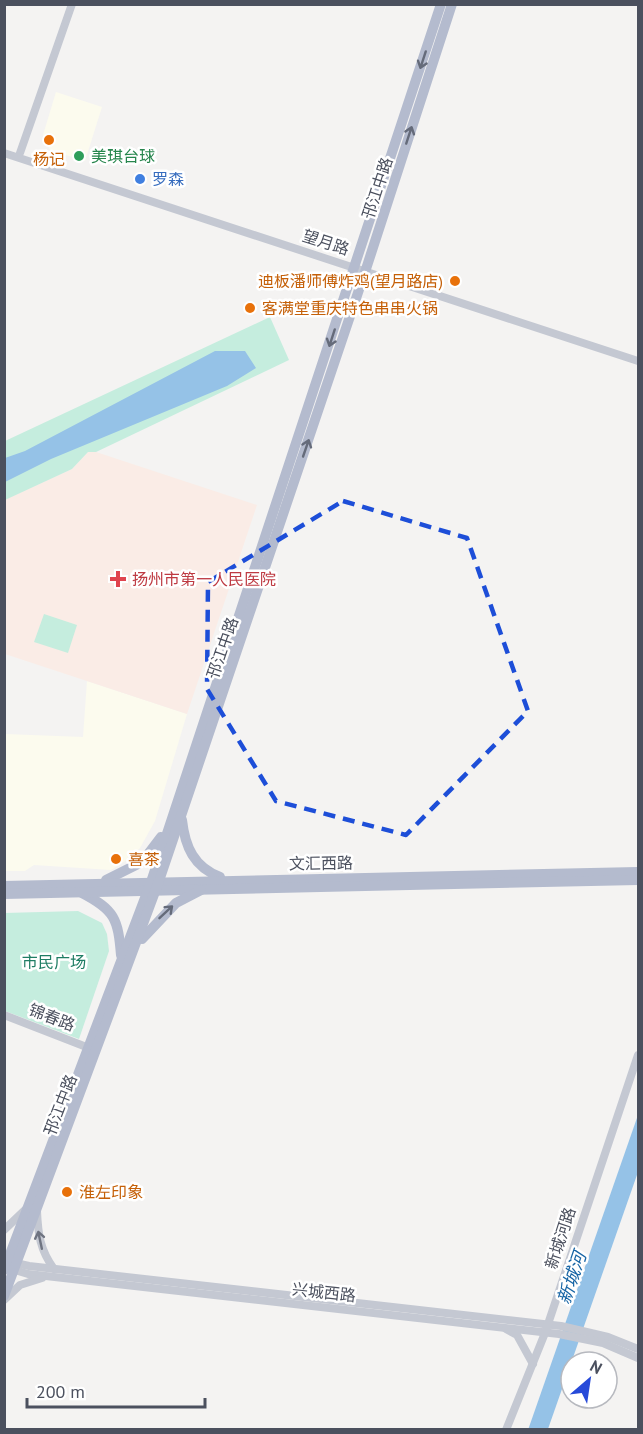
<svg xmlns="http://www.w3.org/2000/svg" width="643" height="1434" viewBox="0 0 643 1434" font-family="'PT Sans','Noto Sans SC',sans-serif">
<rect width="100%" height="100%" fill="#f4f3f2"/>
<g fill="#fcfbee">
<polygon points="56,92 102,107 85,161 50,150 43,135"/>
<polygon points="87,681 187,714 155,821 140,848 130,858 111,870 34,865 25,871 5,871 5,734 83,737"/>
</g>
<polygon fill="#faece6" points="88,452 96,452 257,505 187,714 5,654 4,500 72,469"/>
<g fill="#c5edde">
<polygon points="270,317 289,360 96,452 88,452 72,469 5,500 5,441"/>
<polygon points="44,614 77,625 68,653 34,642"/>
<polygon points="78,911 102,923 107,934 109,951 79,1039 5,1011 4,913"/>
</g>
<g fill="#95c2e7">
<polygon points="215,351 245,351 256,368 227,386 51,459 5,482 5,458 25,451"/>
<polygon points="638,1115 638,1172 548,1429 528,1430"/>
</g>
<g fill="none" stroke-linecap="round" stroke-linejoin="round">
<g stroke="#c4c8d2" stroke-width="8">
<polyline points="4,153 638,361"/>
<polyline points="20,153 72,4"/>
<polyline points="4,1015 89,1048"/>
<path d="M37,1211C38,1234 40,1250 54,1269"/>
<polyline points="4,1230 25,1210"/>
<polyline points="11,1262 29,1266 561,1326 608,1337 638,1349"/>
<polyline points="8,1268 28,1274 559,1334 603,1343 638,1358"/>
<polyline points="4,1300 20,1285 42,1278"/>
<polyline points="506,1329 517,1335 533,1364"/>
<polyline points="506,1430 545,1333 638,1055"/>
</g>
<g stroke="#b4bbce" stroke-width="10">
<path d="M182,820C185,847 194,867 220,877"/>
<polyline points="106,880 142,862 161,837"/>
<polyline points="4,886 638,872"/>
<path d="M82,893C115,910 118,919 121,955"/>
<polyline points="4,894 638,880"/>
<polyline points="142,939 176,903 201,890"/>
<polyline points="4,1270 151,882 441,4"/>
<polyline points="4,1296 159,881 367,266 452,4"/>
</g>
</g>
<defs><path id="oneway-shaft" d="M-6 0H5M1.5-3L5.5 0L1.5 3" fill="none" stroke-width="1.6" stroke-linecap="round" stroke-linejoin="round" transform="scale(1.5)"/></defs>
<g stroke="#656b7a">
<use href="#oneway-shaft" transform="translate(423 60) rotate(108)"/>
<use href="#oneway-shaft" transform="translate(409 135) rotate(-72)"/>
<use href="#oneway-shaft" transform="translate(332 338) rotate(108)"/>
<use href="#oneway-shaft" transform="translate(306 448) rotate(-71)"/>
<use href="#oneway-shaft" transform="translate(166 912) rotate(-43)"/>
</g>
<use stroke="#6f7481" href="#oneway-shaft" transform="translate(40 1240) rotate(-102)"/>
<path fill="none" stroke="#1d4ed8" stroke-width="4.5" stroke-dasharray="12 8" stroke-linejoin="round" d="M343,501L467,538L528,711L406,835L276,801L207,689L208,582Z"/>
<g fill="#e8710a" stroke="#fff" stroke-width="2">
<circle cx="49" cy="140" r="6"/>
<circle cx="455" cy="281" r="6"/>
<circle cx="250" cy="308" r="6"/>
<circle cx="116" cy="859" r="6"/>
<circle cx="67" cy="1192" r="6"/>
</g>
<circle fill="#2e9e5b" stroke="#fff" stroke-width="2" cx="79" cy="156" r="6"/>
<circle fill="#3f7fe0" stroke="#fff" stroke-width="2" cx="140" cy="179" r="6"/>
<path fill="#e0444e" stroke="#fff" stroke-width="2" d="M115 570h6v6h6v6h-6v6h-6v-6h-6v-6h6z"/>
<g text-anchor="middle" stroke-width="5" stroke-linejoin="round" paint-order="stroke">
<g font-size="16" fill="#27864d" stroke="#fff" text-anchor="start">
<text x="91" y="162">美琪台球</text>
</g>
<g font-size="16" fill="#c56008" stroke="#fff" text-anchor="start">
<text x="49" y="165" text-anchor="middle">杨记</text>
<text x="443" y="287" text-anchor="end">迪板潘师傅炸鸡(望月路店)</text>
<text x="262" y="314">客满堂重庆特色串串火锅</text>
<text x="128" y="865">喜茶</text>
<text x="79" y="1198">淮左印象</text>
</g>
<g font-size="16" fill="#366cbe" stroke="#fff" text-anchor="start">
<text x="152" y="185">罗森</text>
</g>
<g font-size="16" fill="#4b505e" stroke="#fff">
<text transform="translate(377 188) rotate(-72)" y="6">邗江中路</text>
<text transform="translate(326 242) rotate(18)" y="6">望月路</text>
<text transform="translate(222 648) rotate(-71)" y="6">邗江中路</text>
<text transform="translate(321 863) rotate(-1)" y="6">文汇西路</text>
<text transform="translate(52 1017) rotate(21)" y="6">锦春路</text>
<text transform="translate(60 1105) rotate(-69)" y="6">邗江中路</text>
<text transform="translate(560 1238) rotate(-72)" y="6">新城河路</text>
<text transform="translate(324 1292) rotate(6)" y="6">兴城西路</text>
</g>
<g font-size="16" fill="#be3a42" stroke="#fff" text-anchor="start">
<text x="132" y="585">扬州市第一人民医院</text>
</g>
<g font-size="16" fill="#1f7d64" stroke="#fff">
<text x="54" y="968">市民广场</text>
</g>
<g font-size="18" font-style="italic" fill="#1765a5" stroke="#fff">
<text transform="translate(572 1278) rotate(-71)" y="6">新城河</text>
</g>
</g>
<rect width="643" height="1434" fill="none" stroke="#4b505e" stroke-width="12"/>
<g transform="translate(589 1380) rotate(29)"><circle r="28" fill="#ffffff" stroke="#b7b9bf" stroke-width="1.5"/>
<path d="M0-4.5L10 22L0 15L-10 22Z" fill="#274ad9"/>
<text y="-9" font-size="16" font-weight="bold" text-anchor="middle" fill="#4b505e">N</text>
</g>
<path d="M27 1398v9h178v-9" fill="none" stroke="#4b505e" stroke-width="3"/>
<text x="36" y="1398" font-size="18" fill="#4b505e" stroke="#ffffff" stroke-width="4.5" paint-order="stroke">200 m</text>
</svg>
